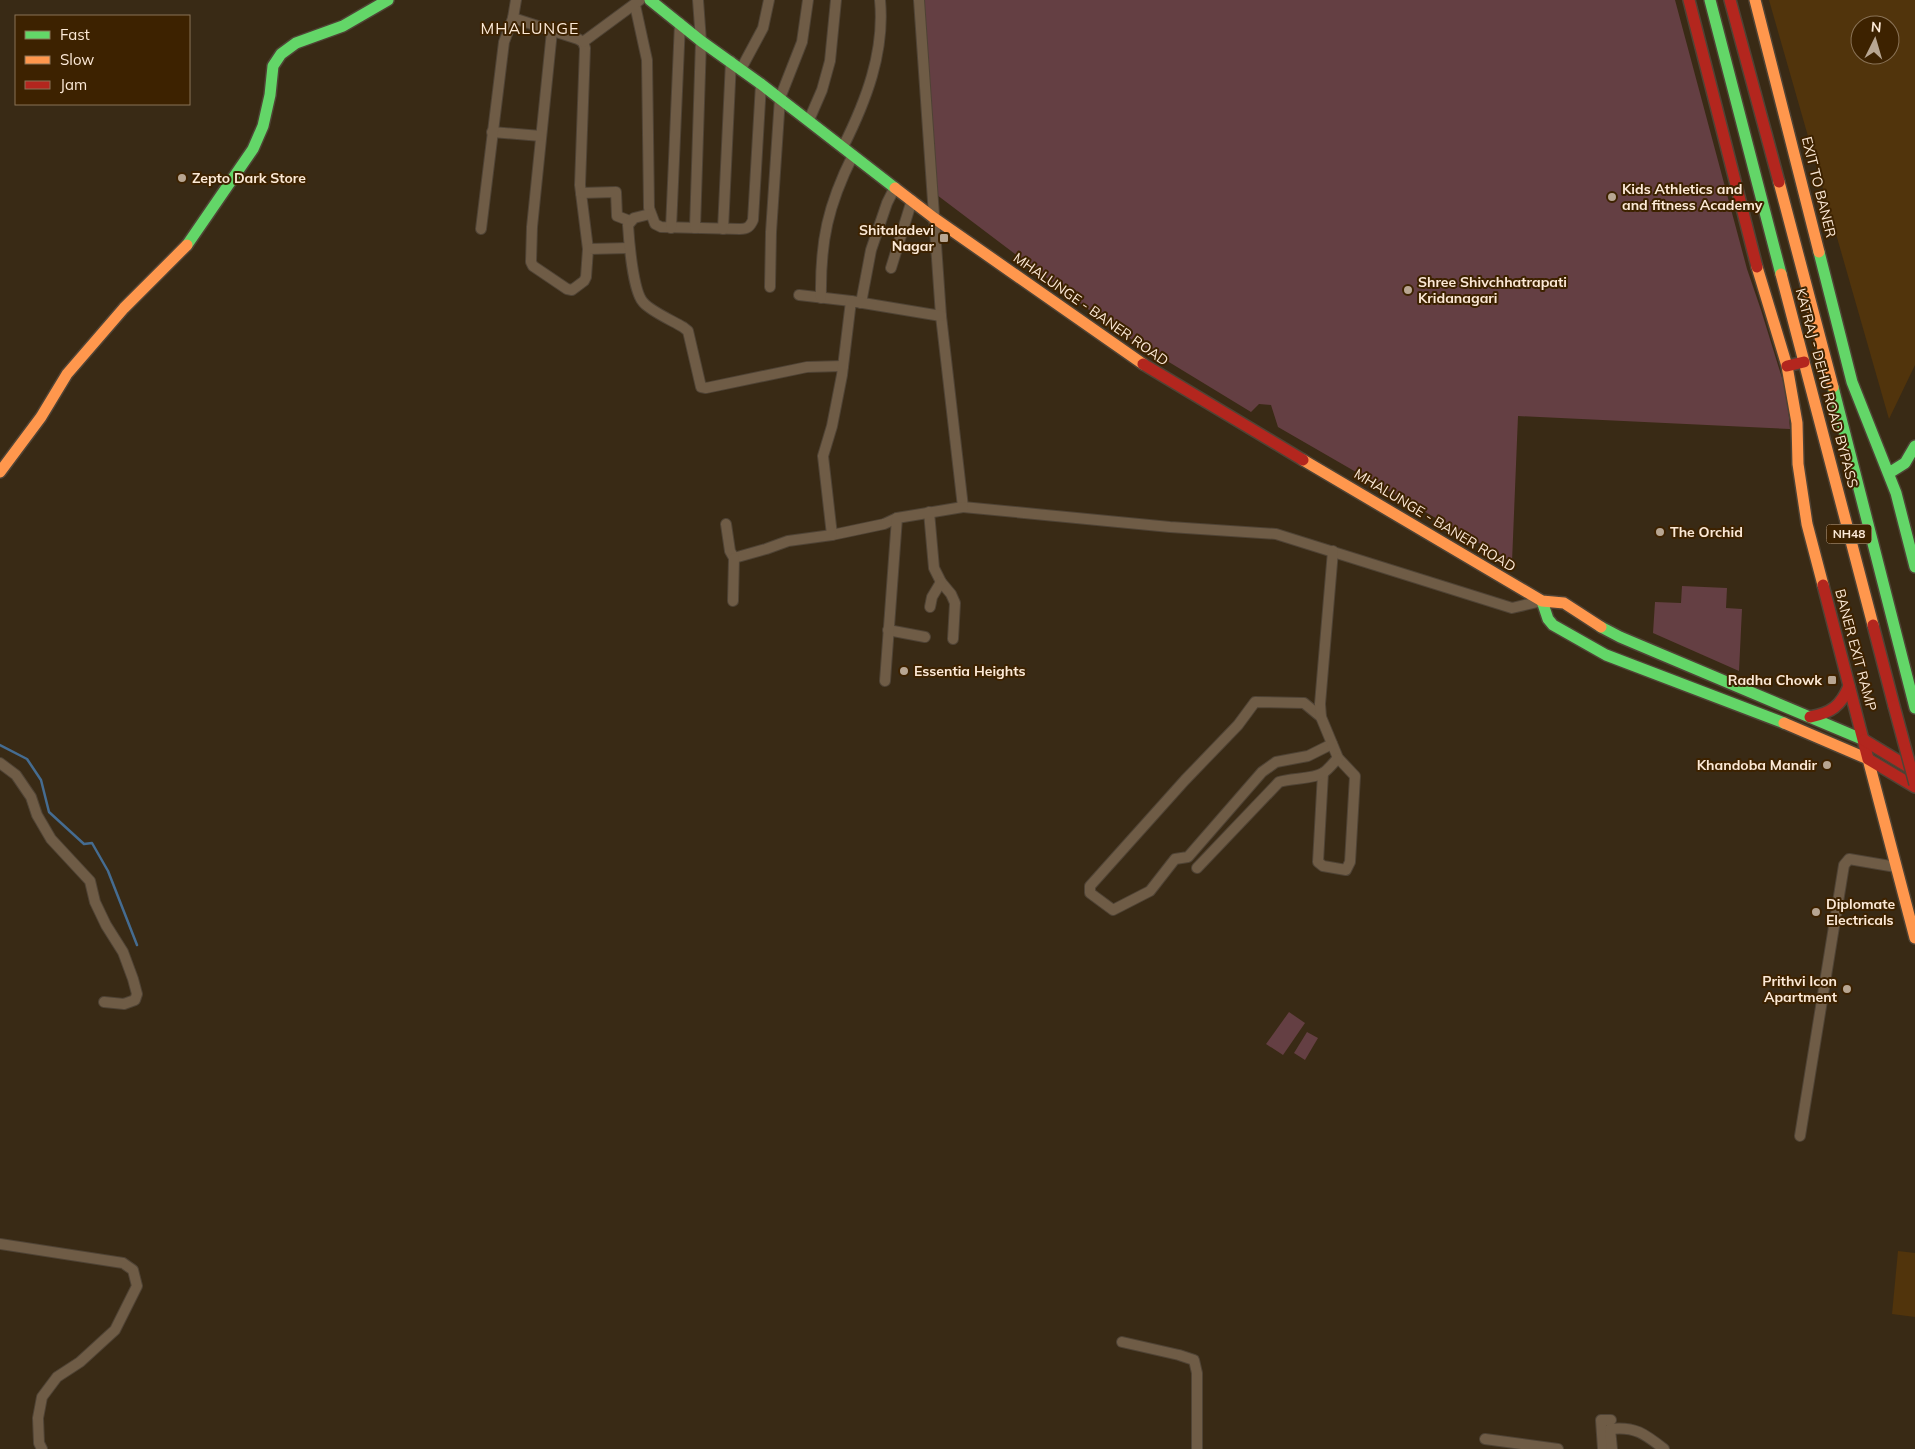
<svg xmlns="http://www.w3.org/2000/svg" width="1915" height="1449" viewBox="0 0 1915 1449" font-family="Mulish,sans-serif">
<rect width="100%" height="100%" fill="#392a15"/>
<g fill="#51340c" fill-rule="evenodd">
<path d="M1769,0H1915V365L1889,419ZM1860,25H1890V55H1860Z"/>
<polygon points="1898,1251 1915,1253 1915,1317 1892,1314"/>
</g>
<g fill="#643f43">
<polygon points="923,0 1675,0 1747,269 1761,310 1787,394 1790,429 1518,416 1512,562 1278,427 1271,405 1259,404 1251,412 1113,328 937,195"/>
<polygon points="1682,586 1727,588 1726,608 1742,609 1739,671 1653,633 1655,602 1681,603"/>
<polygon points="1289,1012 1305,1023 1283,1055 1266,1044"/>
<polygon points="1307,1032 1318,1038 1305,1060 1294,1053"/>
</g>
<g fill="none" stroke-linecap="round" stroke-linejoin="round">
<polyline stroke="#456c91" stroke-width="2.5" points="0,745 27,759 41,780 49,812 84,844 92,843 108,871 137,945"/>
<g stroke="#4f4335" stroke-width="12">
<g id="street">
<polyline points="919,0 941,316 963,507 1170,527 1276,534 1512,608 1542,601"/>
<path d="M635,5L647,60L649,208L655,224L661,227L740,229C747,229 750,227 753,220L761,84"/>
<polyline points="513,18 578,39 583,42 585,48 580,185 588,249"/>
<polyline points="552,31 532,227 531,262 533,266 567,289 572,290 584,281 586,277 588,249 629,248"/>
<polyline points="583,42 640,0"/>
<polyline points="741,69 763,28 769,0"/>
<polyline points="809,120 822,90 830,61 836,0"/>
<polyline points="492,132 541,136"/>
<path d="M843,147C866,101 885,52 880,0"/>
<polyline points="581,193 616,192 617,216 630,221"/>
<path d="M650,214L634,218L628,225C629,241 633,291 643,302C650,311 673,321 683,327L688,331L701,387L706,388L807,367L843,366"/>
<polyline points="671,228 680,23"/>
<polyline points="695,228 701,41 698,0"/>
<polyline points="481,229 504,42 513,18 516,0"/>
<polyline points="723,229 731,61"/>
<polyline points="891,268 912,200"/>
<polyline points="770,287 771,232 780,98 802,42 808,0"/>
<polyline points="799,295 851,301"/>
<path d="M821,298C820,241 828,205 853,155"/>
<polyline points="861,303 871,250 887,203 895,187"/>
<polyline points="929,512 934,568 941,582 951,594 955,603 953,639"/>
<polyline points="897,518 884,524 832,535 823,456 832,426 842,375 851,301 941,316"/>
<polyline points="726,524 730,551 734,558 766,549 788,541 832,535"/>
<polyline points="733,601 734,558"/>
<polyline points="930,607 932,597 941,582"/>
<polyline points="888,630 925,637"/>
<polyline points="885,681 897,518 963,507"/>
<polyline points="1321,717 1304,703 1255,702 1238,725 1185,780 1090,886 1090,893 1113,910 1150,891 1175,859 1188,857 1262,772 1276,762 1308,756 1332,744"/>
<polyline points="0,763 16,775 31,797 37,815 51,839 90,881 95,902 106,925 123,952 133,979 137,994 135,1000 124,1004 104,1002"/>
<polyline points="1323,773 1318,862 1323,866 1346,870 1350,862 1355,776 1338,758 1321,717 1320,704 1333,551"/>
<path d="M1197,868L1279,782C1291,778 1314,779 1323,773C1329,769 1333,763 1338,758"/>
<polyline points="1800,1136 1844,865 1849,859 1896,867"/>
<polyline points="0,1244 123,1263 133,1270 137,1286 115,1330 80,1362 57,1377 42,1397 38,1418 39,1443 42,1449"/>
<polyline points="1122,1342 1179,1355 1194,1360 1197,1373 1197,1449"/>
<polyline points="1485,1439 1558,1449"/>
<polyline points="1603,1449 1601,1420 1611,1420"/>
<path d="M1612,1449L1610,1429C1635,1426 1645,1434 1664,1449"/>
</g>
</g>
<g stroke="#4f4335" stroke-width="14">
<g id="fast">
<polyline points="650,0 701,41 761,84 895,188"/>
<polyline points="1710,0 1781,274"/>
<polyline points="187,245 253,149 263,126 270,95 273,66 281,54 296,43 343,26 388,0"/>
<polyline points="1819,252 1852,382 1896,493 1915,567"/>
<polyline points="1833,387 1915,708"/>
<polyline points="1889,473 1905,463 1915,446"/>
<polyline points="1542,601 1548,619 1553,625 1606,655 1784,723"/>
<polyline points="1601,627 1620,637 1864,740"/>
</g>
</g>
<g stroke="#4f4335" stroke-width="14">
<g id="slow">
<polyline points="1755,0 1819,252"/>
<polyline points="1779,182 1833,387"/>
<polyline points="895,188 934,218 1143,364"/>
<polyline points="1757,267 1787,366 1797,423 1798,464 1807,524 1823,585"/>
<polyline points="1781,274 1873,625"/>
<polyline points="1303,460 1542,601 1564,603 1601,627"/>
<polyline points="0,472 41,417 67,374 124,308 187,245"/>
<polyline points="1784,723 1868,759 1915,938"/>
</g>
</g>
<g stroke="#4f4335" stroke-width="14">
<g id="jam">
<polyline points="1689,0 1757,267"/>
<polyline points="1730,0 1779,182"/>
<polyline points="1143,364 1303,460"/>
<polyline points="1787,366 1804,362"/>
<polyline points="1823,585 1868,759 1915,787"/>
<polyline points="1873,625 1894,706"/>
<path d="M1810,717C1831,713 1841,706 1849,686"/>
<polyline points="1864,740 1915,771"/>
</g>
</g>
<use href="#street" stroke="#6f5c46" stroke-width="10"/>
<use href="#fast" stroke="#63d668" stroke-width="11"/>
<use href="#slow" stroke="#ff974d" stroke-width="11"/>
<use href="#jam" stroke="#b3261e" stroke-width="11"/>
<g stroke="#4f4335" stroke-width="14" stroke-linecap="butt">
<polyline id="jam-bridge" points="1894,706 1915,784"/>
</g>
<use href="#jam-bridge" stroke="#b3261e" stroke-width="11"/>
</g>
<g fill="#b8a692" stroke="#3d2200" stroke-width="2">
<circle cx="182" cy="178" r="5"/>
<circle cx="1612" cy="197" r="5"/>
<rect x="939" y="233" width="10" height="10" rx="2.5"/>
<circle cx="1408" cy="290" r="5"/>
<circle cx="1660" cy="532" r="5"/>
<circle cx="904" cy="671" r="5"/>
<rect x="1827" y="675" width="10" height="10" rx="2.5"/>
<circle cx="1827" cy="765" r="5"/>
<circle cx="1816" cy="912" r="5"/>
<circle cx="1847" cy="989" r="5"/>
</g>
<g text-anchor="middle" stroke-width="4" stroke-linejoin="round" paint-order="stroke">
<rect fill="#3d2200" stroke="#c3ad96" stroke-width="1" x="1826.5" y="524.5" width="45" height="19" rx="4"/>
<g font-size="12" font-weight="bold" fill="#fce9d6">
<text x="1849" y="538">NH48</text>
</g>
<g font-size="14" font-weight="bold" fill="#fce9d6" stroke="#3d2200" text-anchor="start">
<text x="192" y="183">Zepto Dark Store</text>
<text x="1622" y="194">Kids Athletics and<tspan x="1622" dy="16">and fitness Academy</tspan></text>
<text x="934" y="235" text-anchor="end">Shitaladevi<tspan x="934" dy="16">Nagar</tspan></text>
<text x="1418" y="287">Shree Shivchhatrapati<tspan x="1418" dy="16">Kridanagari</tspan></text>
<text x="1670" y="537">The Orchid</text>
<text x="914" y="676">Essentia Heights</text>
<text x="1822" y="685" text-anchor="end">Radha Chowk</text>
<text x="1817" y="770" text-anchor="end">Khandoba Mandir</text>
<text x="1826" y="909">Diplomate<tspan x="1826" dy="16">Electricals</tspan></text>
<text x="1837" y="986" text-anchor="end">Prithvi Icon<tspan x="1837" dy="16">Apartment</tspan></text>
</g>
<g font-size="14" fill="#fce9d6" stroke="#3d2200">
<text transform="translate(1819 187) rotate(76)" y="5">EXIT TO BANER</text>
<text transform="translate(1091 309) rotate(35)" y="5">MHALUNGE - BANER ROAD</text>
<text transform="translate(1827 388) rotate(75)" y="5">KATRAJ - DEHU ROAD BYPASS</text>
<text transform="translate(1435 520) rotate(31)" y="5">MHALUNGE - BANER ROAD</text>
<text transform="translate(1856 650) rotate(75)" y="5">BANER EXIT RAMP</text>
</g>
<g font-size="16" letter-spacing="1" fill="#fce9d6" stroke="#3d2200">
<text x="530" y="34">MHALUNGE</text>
</g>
</g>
<rect x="15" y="15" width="175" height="90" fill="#3d2200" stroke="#897256"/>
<rect x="25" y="31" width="25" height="8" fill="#63d668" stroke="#897256"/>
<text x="60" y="40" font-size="15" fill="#fce9d6">Fast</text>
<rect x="25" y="56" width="25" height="8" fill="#ff974d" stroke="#897256"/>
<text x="60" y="65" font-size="15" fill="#fce9d6">Slow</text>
<rect x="25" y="81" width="25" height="8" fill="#b3261e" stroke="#897256"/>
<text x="60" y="90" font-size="15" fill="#fce9d6">Jam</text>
<g transform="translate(1875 40) rotate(5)"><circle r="24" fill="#3d2200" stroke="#897256"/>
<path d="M0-4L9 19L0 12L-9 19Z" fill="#b8a692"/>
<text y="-8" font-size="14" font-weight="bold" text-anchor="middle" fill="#fce9d6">N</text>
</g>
</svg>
